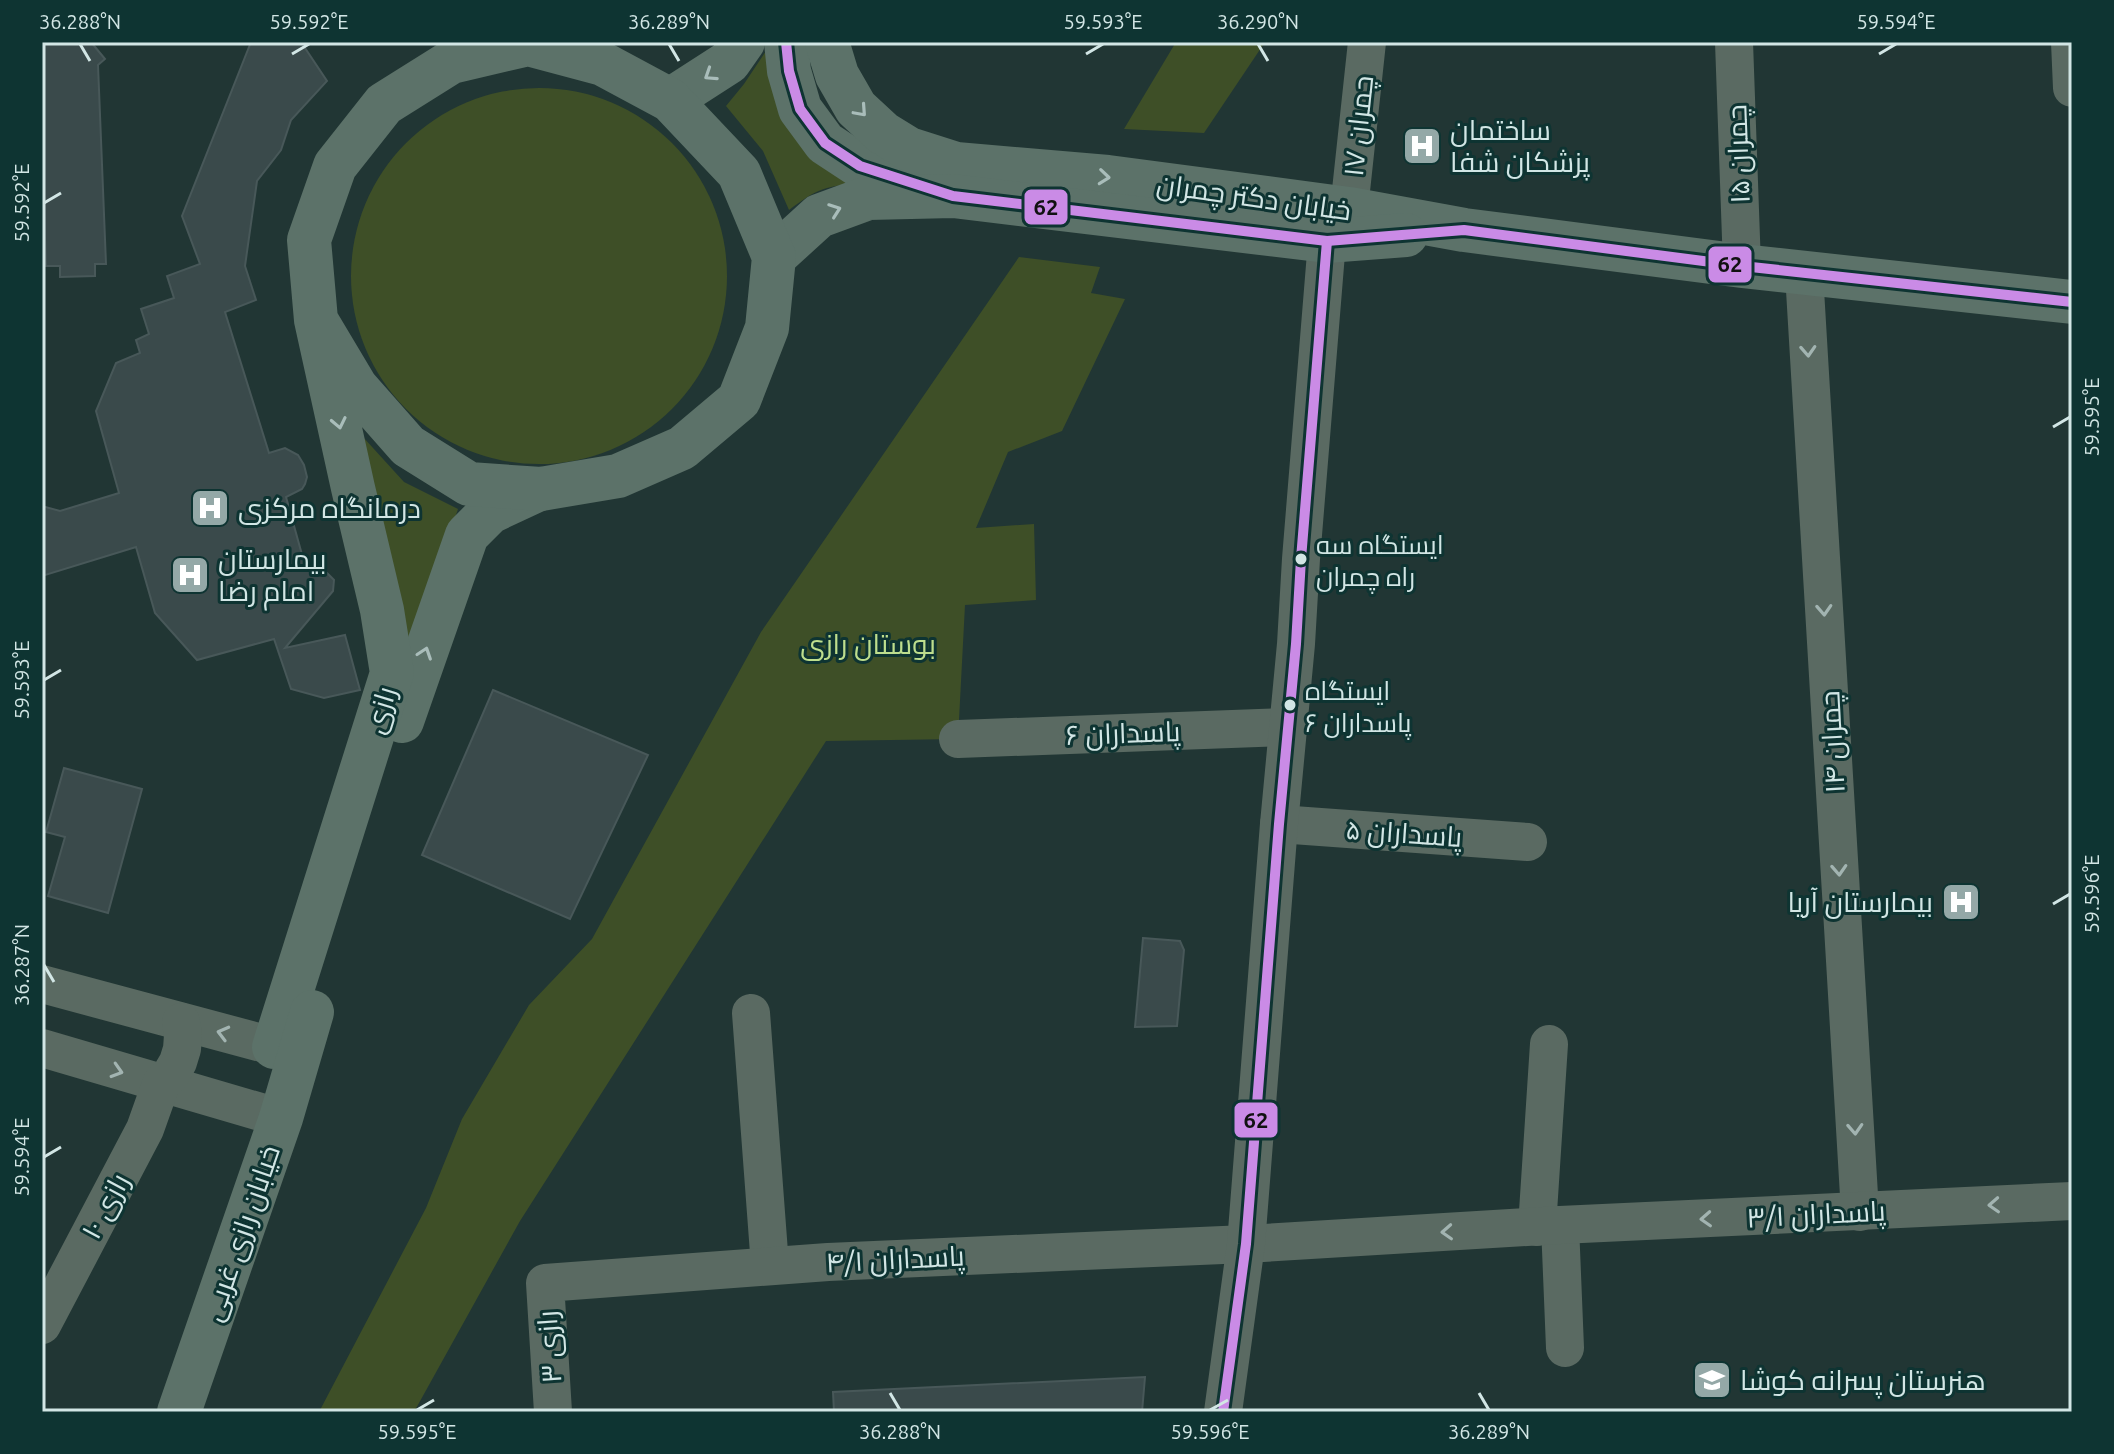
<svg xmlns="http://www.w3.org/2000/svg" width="2114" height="1454" viewBox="0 0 2114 1454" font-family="Ubuntu,Cairo,sans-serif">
<rect width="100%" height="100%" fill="#213634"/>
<g fill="#3e4f27">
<path d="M772,42L861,184C826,185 817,189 789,210L763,151L726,106L744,84Z"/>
<polygon points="1176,42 1265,42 1204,133 1124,129"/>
<circle cx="539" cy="276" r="188"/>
<polygon points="1019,257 1100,267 1091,293 1125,299 1062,431 1008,452 976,528 1034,524 1036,600 965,605 958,739 826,741 520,1221 414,1412 319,1412 426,1208 462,1119 529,1005 592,939 761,632"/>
<polygon points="363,437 404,482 458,509 408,655"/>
</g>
<g fill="#3a4a4b" stroke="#485859" stroke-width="2">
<polygon points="42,42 91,42 105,59 98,65 106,264 95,264 95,276 60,277 60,266 46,266 42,151"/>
<polygon points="251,42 301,42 327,81 291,120 281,150 257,181 245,266 256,300 225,312 269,453 285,448 298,455 304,465 307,477 305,484 302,489 286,497 306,569 326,572 334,580 333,591 285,648 345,635 360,690 324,698 291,689 274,639 197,660 155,613 136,547 42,576 42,506 60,511 119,493 96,411 116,363 140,353 136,340 149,334 141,309 174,298 167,276 200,264 182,216"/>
<polygon points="493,690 648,755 570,919 422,855"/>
<polygon points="64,768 142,789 108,913 48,896 65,837 46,832"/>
<polygon points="1143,938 1180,941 1184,950 1177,1026 1135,1027"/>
<polygon points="1145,1377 1142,1412 834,1412 833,1392"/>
</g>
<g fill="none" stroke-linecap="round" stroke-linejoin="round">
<g stroke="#5a6a62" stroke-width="38">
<polyline points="1734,42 1742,266"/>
<polyline points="2070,42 2072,88"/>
<polyline points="1349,209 1367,42"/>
<polyline points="1804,273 1860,1212"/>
<polyline points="958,739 1288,727"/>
<polyline points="1279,824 1528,842"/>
<polyline points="42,984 299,1053"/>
<polyline points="751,1013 770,1266"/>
<polyline points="42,1048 281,1118"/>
<polyline points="1560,1225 1565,1348"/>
<polyline points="1537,1227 1549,1044"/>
<polyline points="42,1325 145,1129 161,1084 171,1074 178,1062 182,1049 183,1035 181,1022"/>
<polyline points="553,1412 545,1283 828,1262 1246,1244 1560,1225 2072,1201"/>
<polyline points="1223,1412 1246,1244 1279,824 1296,644 1301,559 1327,241"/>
</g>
<g stroke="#5c7269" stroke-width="44">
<polyline points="786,42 789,71 800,109 825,143 860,166 920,186"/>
<polyline points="827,42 837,75 856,108 883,133 909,149 956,164 1108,177 1349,209 1464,230 1742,266 2072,302"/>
<polyline points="670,100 729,62 743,42"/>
<polyline points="774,257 819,216 868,198 953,196 1327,241 1406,235"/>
<polyline points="402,721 467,535 490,512 539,489"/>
<polyline points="274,1047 392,673 382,610 353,488 316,320 309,240 335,166 384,104 451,62 528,44 603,64 670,100 739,173 774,257 767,328 739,400 682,448 618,476 541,489 469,484 408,446 356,387 316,320"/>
<polyline points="179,1412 281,1118 312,1012"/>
</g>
<g stroke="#0e3432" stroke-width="16">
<g id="bus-1">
<polyline points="786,42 789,71 800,109 825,143 860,166 953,196 1327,241 1464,230 1742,266 2072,302"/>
<polyline points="1223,1412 1246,1244 1279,824 1296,644 1301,559 1327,241"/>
</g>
</g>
<use href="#bus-1" stroke="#ca8be6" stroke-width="10"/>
</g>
<defs><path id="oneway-chevron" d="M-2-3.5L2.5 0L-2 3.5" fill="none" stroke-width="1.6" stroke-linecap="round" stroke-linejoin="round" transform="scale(2)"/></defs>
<g stroke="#a9bdba">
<use href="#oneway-chevron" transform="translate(710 75) rotate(147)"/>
<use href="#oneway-chevron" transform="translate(861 111) rotate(48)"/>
<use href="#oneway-chevron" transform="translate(1104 177) rotate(6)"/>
<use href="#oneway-chevron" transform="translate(835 210) rotate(-20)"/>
<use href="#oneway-chevron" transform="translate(339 423) rotate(78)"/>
<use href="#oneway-chevron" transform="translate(425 653) rotate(-71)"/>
</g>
<g stroke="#a2b4b1">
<use href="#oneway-chevron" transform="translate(1808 351) rotate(87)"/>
<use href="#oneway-chevron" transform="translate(1824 610) rotate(87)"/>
<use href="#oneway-chevron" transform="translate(1839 870) rotate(87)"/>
<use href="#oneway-chevron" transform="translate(223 1033) rotate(-165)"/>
<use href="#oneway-chevron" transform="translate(117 1071) rotate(17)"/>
<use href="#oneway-chevron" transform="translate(1855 1129) rotate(87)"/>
<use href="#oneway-chevron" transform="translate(1994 1205) rotate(177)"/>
<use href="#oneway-chevron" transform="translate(1706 1219) rotate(177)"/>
<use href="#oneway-chevron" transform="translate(1447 1232) rotate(177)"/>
</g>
<path fill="none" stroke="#d2e6e5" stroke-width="3" d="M80,44L90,61M669,44L679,61M1258,44L1268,61M292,54L309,44M1086,54L1103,44M1879,54L1896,44M44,203L61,193M2053,427L2070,417M44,680L61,670M2053,904L2070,894M44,965L54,982M44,1157L61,1147M890,1393L900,1410M1479,1393L1489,1410M417,1410L434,1400M1210,1410L1228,1400"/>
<defs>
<g id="hospital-square" transform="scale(2)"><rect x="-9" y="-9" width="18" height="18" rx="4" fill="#94a8a7" stroke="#0e3432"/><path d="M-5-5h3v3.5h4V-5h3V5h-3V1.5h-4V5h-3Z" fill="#fff"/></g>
<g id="school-square" transform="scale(2)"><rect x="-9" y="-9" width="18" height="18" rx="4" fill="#94a8a7" stroke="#0e3432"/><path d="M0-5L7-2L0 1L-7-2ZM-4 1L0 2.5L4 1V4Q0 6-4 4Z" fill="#fff"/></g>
</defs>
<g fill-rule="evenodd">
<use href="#hospital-square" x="1422" y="146"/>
<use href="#hospital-square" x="210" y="508"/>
<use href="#hospital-square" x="190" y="575"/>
<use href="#hospital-square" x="1961" y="902"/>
<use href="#school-square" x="1712" y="1380"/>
</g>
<g fill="#d2e6e5" stroke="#0e3432" stroke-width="3">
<circle cx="1301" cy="559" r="7"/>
<circle cx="1290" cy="705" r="7"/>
</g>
<g text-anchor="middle" stroke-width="6" stroke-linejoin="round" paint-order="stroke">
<g font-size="26" fill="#d2e6e5" stroke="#0e3432" text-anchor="start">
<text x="1316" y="554">ایستگاه سه<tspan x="1316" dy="32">راه چمران</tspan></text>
<text x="1305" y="700">ایستگاه<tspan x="1305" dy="32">پاسداران ۶</tspan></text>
</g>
<g font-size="28" fill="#d2e6e5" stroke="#0e3432">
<text transform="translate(1358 126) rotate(-84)" y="10">چمران ۱۷</text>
<text transform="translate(1738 154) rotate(-92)" y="10">چمران ۱۵</text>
<text transform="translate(1254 197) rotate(8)" y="10">خیابان دکتر چمران</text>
<text transform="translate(380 710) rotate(-73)" y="10">رازی</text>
<text transform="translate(1123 733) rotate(-2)" y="10">پاسداران ۶</text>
<text transform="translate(1832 742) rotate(-93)" y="10">چمران ۱۴</text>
<text transform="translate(1404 833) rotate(4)" y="10">پاسداران ۵</text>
<text transform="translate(105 1206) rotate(-62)" y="10">رازی ۱۰</text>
<text transform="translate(1816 1214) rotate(-3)" y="10">پاسداران ۳/۱</text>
<text transform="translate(241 1233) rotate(-71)" y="10">خیابان رازی غربی</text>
<text transform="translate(895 1259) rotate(-3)" y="10">پاسداران ۴/۱</text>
<text transform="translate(549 1347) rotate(-94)" y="10">رازی ۳</text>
</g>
<g font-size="28" fill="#d2e6e5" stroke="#0e3432" text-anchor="start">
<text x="1450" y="140">ساختمان<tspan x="1450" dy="32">پزشکان شفا</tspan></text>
<text x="238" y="518">درمانگاه مرکزی</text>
<text x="218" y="569">بیمارستان<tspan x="218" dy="32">امام رضا</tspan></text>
<text x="1933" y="912" text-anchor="end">بیمارستان آریا</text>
<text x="1740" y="1390">هنرستان پسرانه کوشا</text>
</g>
<g font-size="28" fill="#bede8d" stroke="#0e3432">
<text x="868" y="654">بوستان رازی</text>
</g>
</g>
<g stroke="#0e3432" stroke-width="3">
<rect x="1023" y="188" width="46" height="38" rx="8" fill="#ca8be6"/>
<rect x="1707" y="245" width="46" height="39" rx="8" fill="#ca8be6"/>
<rect x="1233" y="1101" width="46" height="38" rx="8" fill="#ca8be6"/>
</g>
<g font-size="22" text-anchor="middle" font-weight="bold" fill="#111">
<text x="1046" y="215">62</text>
<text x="1730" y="272">62</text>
<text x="1256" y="1128">62</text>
</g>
<rect width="2114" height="1454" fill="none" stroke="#0e3432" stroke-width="88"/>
<rect x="44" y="44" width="2026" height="1366" fill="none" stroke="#d2e6e5" stroke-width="3"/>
<g font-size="20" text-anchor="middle" fill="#d2e6e5">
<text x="80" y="29">36.288°N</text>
<text x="309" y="29">59.592°E</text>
<text x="669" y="29">36.289°N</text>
<text x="1103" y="29">59.593°E</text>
<text x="1258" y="29">36.290°N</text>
<text x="1896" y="29">59.594°E</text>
<text transform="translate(22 203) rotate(-90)" y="7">59.592°E</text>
<text transform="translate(2092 417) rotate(-90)" y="7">59.595°E</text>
<text transform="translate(22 680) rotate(-90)" y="7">59.593°E</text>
<text transform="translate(2092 894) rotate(-90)" y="7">59.596°E</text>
<text transform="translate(22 965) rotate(-90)" y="7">36.287°N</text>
<text transform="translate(22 1157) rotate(-90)" y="7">59.594°E</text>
<text x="417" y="1439">59.595°E</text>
<text x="900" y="1439">36.288°N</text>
<text x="1210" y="1439">59.596°E</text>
<text x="1489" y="1439">36.289°N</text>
</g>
</svg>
